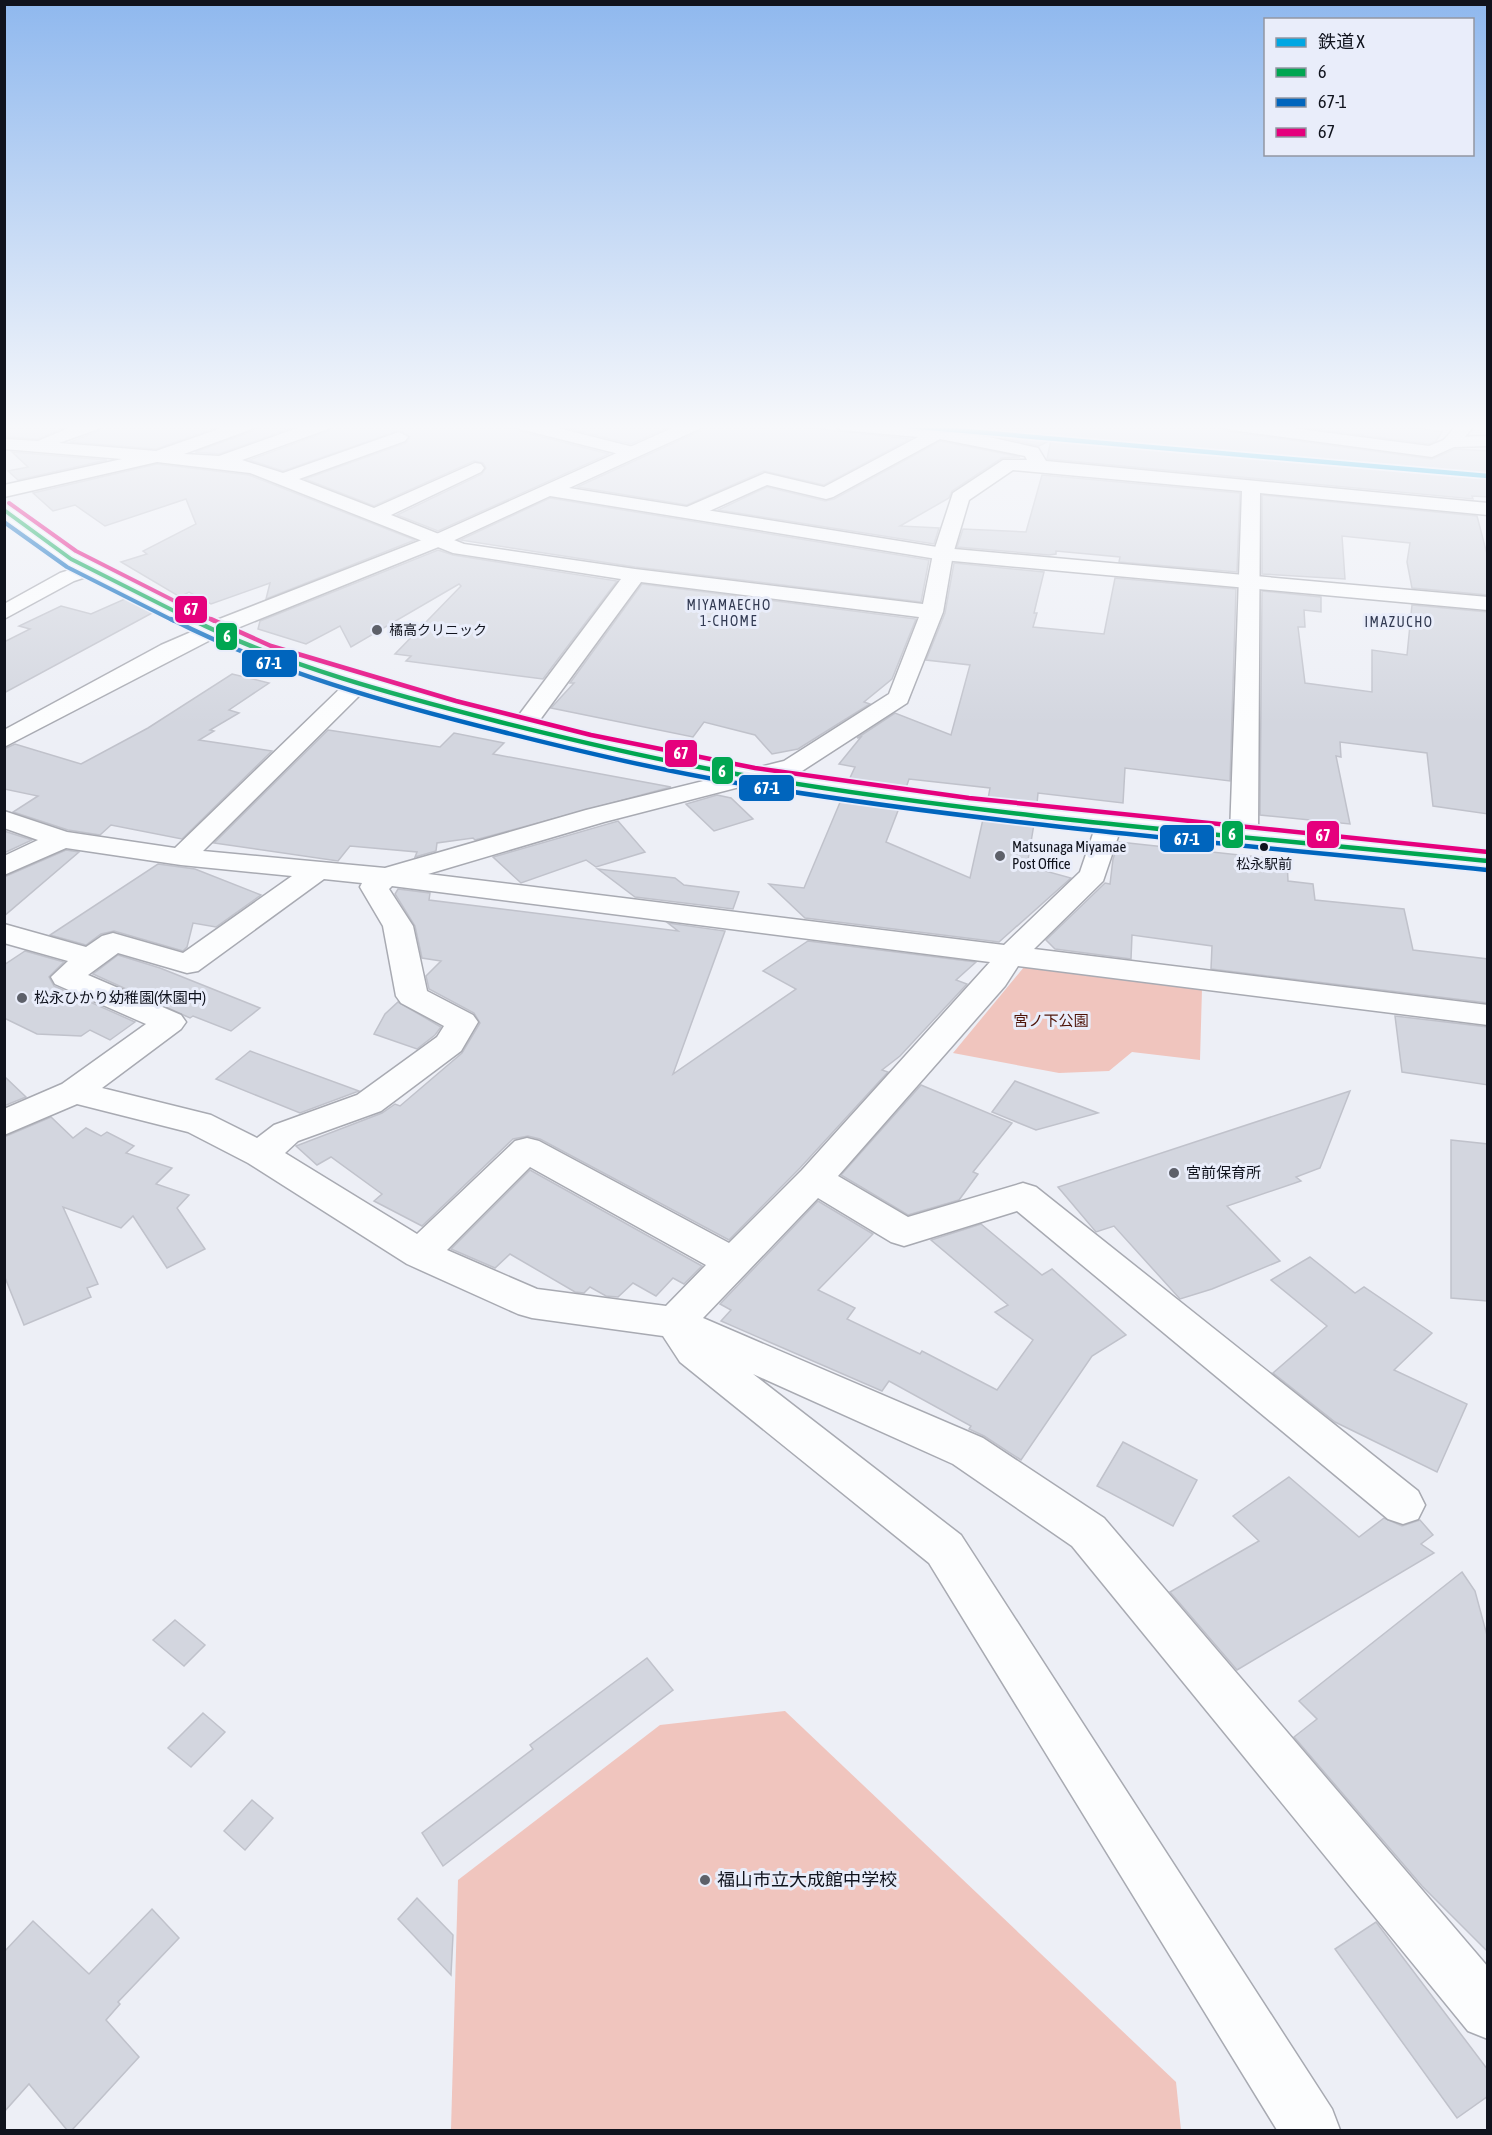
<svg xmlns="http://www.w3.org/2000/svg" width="1492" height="2135" viewBox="0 0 1492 2135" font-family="'Asap Condensed','Noto Sans JP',sans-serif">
<rect width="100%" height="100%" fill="#edeff6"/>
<g fill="#f0c5be">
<polygon points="1024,967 1202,989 1200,1060 1132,1052 1109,1071 1059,1073 953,1053"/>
<polygon points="785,1711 1176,2082 1181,2130 451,2130 458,1880 660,1725"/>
</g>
<g fill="#d3d6df" stroke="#c0c2cb" stroke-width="1.5">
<polygon points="4,425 71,425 38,439 4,437"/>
<polygon points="103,425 224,425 156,449 70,442 99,431"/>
<polygon points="256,425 300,425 219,454 195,452 253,431"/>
<polygon points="332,425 515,425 519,431 609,454 438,531 397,515 482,474 486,468 483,463 474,461 374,506 305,479 406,443 410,437 400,430 283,471 249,460 329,431"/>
<polygon points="555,425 674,425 631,444"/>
<polygon points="704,425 785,425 910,439 824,485 764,471 687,505 577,487 700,431"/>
<polygon points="970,425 1203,425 1222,428 1231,432 1432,459 1455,449 1488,451 1488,497 1472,496 1473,499 1047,459 1051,440 1039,446 963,429"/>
<polygon points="1284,425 1400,425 1442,432 1436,441 1429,444"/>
<polygon points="940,441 1020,457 1002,458 952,491 949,498 900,526 939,528 934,544 718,510 767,487 825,501 834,499"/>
<polygon points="12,452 107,460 18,480 8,471 28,467"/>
<polygon points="157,464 249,475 415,540 266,599 270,583 211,604 189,592 180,597 121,562 147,554 143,551 196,524 186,499 105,526 75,505 53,511 33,493"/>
<polygon points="1042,475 1240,493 1237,572 1119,562 1120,557 1056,551 1056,554 1049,555 957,547 963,529 1026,532"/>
<polygon points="1262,495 1477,516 1488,558 1488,595 1412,588 1407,562 1410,543 1342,536 1345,579 1262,574"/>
<polygon points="550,498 929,560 921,602 635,567 460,540"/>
<polygon points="438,550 453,555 617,581 543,679 406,661 411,656 395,654 461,586 459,584 351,647 340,626 306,644 258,629 260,621"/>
<polygon points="954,563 1044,572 1034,613 1037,613 1033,627 1104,634 1115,578 1236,589 1230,781 1125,768 1123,803 1038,793 1037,804 988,799 990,788 909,779 906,788 849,780 855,767 839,764 861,737 857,738 895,713 951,735 970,665 926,660 945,613"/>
<polygon points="642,584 916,619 892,679 864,702 870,704 798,749 772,754 755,735 704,722 693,737 551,708 574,683 570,683"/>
<polygon points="1262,591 1321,597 1321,612 1304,610 1305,627 1298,627 1305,683 1372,692 1372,650 1407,655 1412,605 1488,612 1488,814 1433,806 1427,753 1340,742 1341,757 1336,756 1350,824 1260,815"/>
<polygon points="127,598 154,612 4,693 4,642 30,629 19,626 61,606 91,614"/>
<polygon points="232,674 269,683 229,710 239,713 210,730 214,731 199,740 272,751 182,839 111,825 100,835 68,830 13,812 38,796 4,789 4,749 15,744 81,764 148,728"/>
<polygon points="328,730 440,747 454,733 504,743 493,754 671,787 475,840 473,838 437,843 436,851 415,857 417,852 350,846 338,861 214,843"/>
<polygon points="717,795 731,798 753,819 714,831 686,804"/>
<polygon points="841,800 899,808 886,842 970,878 983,819 1034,824 1027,866 1071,878 999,942 805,918 769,884 804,888"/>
<polygon points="618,821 645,852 596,867 586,860 521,883 493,857"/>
<polygon points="4,831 32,840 4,853"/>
<polygon points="1119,842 1287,860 1288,881 1313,884 1315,900 1404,909 1413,950 1488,959 1488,1003 1211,969 1212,946 1132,935 1131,959 1055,949 1046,940 1105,883 1110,884 1113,859"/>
<polygon points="66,850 79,852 4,916 4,877"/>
<polygon points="158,864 195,869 261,895 216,927 193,923 187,947 183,951 114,931 101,934 86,945 50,935"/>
<polygon points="598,869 675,878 684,885 739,892 733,909 635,897"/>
<polygon points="398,889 430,893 429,900 678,931 668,923 725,931 673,1074 796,989 763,971 808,941 976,962 956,980 967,984 900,1056 882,1070 888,1072 800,1168 729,1240 540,1139 528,1136 513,1139 422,1226 374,1201 382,1194 331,1157 317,1165 296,1146 382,1113 395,1104 400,1106 462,1053 480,1023 474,1013 429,989 426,976 441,961 422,958 415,926 395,894"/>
<polygon points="25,951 64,962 49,977 54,986 135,1022 110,1040 90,1030 81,1036 37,1034 4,1018 4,965"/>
<polygon points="118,955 160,968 260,1008 231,1031 193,1016 190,1018 93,974"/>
<polygon points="398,1002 441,1027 435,1035 417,1049 374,1034 385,1014"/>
<polygon points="1395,1016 1488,1027 1488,1085 1402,1072"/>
<polygon points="250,1051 359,1091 300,1113 216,1079"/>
<polygon points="4,1076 26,1097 4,1106"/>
<polygon points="1015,1081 1098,1113 1036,1130 992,1112"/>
<polygon points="921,1085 1012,1123 973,1172 978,1174 959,1200 908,1215 841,1175"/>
<polygon points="1350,1091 1320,1168 1296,1177 1301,1181 1227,1206 1280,1261 1212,1289 1180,1299 1114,1226 1096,1232 1058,1187"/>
<polygon points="51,1117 73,1138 86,1128 101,1136 107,1132 134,1146 126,1153 172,1168 156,1184 189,1195 177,1208 205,1249 167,1268 133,1216 121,1228 63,1207 98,1284 87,1288 91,1297 24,1325 4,1275 4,1137"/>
<polygon points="1451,1140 1488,1144 1487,1301 1451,1298"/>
<polygon points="530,1170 702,1266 684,1284 673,1278 656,1296 633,1283 618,1297 606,1296 590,1287 584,1293 575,1292 510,1254 495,1268 451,1249"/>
<polygon points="818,1201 873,1234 818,1290 855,1308 847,1319 920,1354 922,1351 997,1390 1033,1340 995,1312 1008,1305 931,1240 981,1224 1042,1275 1052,1269 1126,1335 1092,1356 1021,1460 984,1436 969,1429 971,1426 889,1381 882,1391 721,1321 731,1310 720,1304"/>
<polygon points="1310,1257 1355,1293 1364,1287 1432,1333 1394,1370 1467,1404 1437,1472 1335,1422 1273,1373 1327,1326 1271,1280"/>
<polygon points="1123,1442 1197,1480 1173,1526 1097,1486"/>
<polygon points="1289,1477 1359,1537 1384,1518 1402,1526 1420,1520 1433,1535 1421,1544 1434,1553 1237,1670 1170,1592 1259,1541 1233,1516"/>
<polygon points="1462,1572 1475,1591 1488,1639 1488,1952 1422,1886 1294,1737 1317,1719 1299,1701"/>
<polygon points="175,1620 205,1645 184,1666 153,1640"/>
<polygon points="647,1658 673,1690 443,1866 422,1833 533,1749 530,1745"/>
<polygon points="203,1713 225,1732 191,1767 168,1748"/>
<polygon points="252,1800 273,1818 245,1850 224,1831"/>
<polygon points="417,1898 453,1935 451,1975 398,1919"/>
<polygon points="152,1909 179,1938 118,2002 120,2004 106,2020 139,2057 72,2130 67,2130 29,2084 4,2112 4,1952 33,1921 89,1974"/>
<polygon points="1376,1922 1488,2070 1488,2096 1457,2118 1335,1949"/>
</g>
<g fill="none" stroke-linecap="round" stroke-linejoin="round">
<g stroke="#a8aab2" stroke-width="3">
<g id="minor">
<path d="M76,425H101L98,429L59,443L156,451L230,425H254L252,429L184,454L219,456L306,425H330L328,429L242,460L283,473L399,432L408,437L405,441L299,479L374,508L475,463L481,464L484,468L481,472L391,515L464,544L635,569L923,604L933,554L953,493L1003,460H1027L1025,456L940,439L833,497L826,499L767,485L696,517H682L679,513L682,509L765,473L824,487L918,437L841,430L833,425H900L958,430L1038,448L1046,461L1488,503V515L1260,493L1258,835L1254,841L1244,843L1234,841L1230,835L1242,491L1013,470L969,500L953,554L943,612L907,703L802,771L604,822L428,874L1004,945L1080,872L1097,822L1100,816L1110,814L1120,816L1123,822L1103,881L1034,949L1488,1005V1025L1018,966L1005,986L838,1176L908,1217L1023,1183L1036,1187L1418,1491L1425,1505L1418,1519L1403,1524L1388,1519L1017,1211L904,1246L891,1242L818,1198L703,1318L983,1438L1104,1518L1488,1967V2039L1468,2031L1072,1546L953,1464L753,1374L961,1535L1332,2109L1340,2130H1277L929,1563L680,1362L663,1336L532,1318L518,1314L407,1264L248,1163L188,1132L77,1104L4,1135V1109L62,1084L146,1024L55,984L51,977L68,961L4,943V924L86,947L102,936L113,933L183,953L292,876L181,865L66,848L4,875V856L38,840L4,828V811L67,832L175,848L351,678H367L371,683L367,688L203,851L385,868L586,810L784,761L889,694L919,617L641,582L531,732L522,734L513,732L510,727L621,579L453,553L250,473L157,462L4,497V485L122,459L4,449V439L38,441ZM324,879L362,883L360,887L383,926L396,996L401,1003L444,1026L437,1037L357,1095L274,1125L257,1138L211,1115L102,1088L181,1029L186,1022L181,1015L88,975L118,953L187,973L198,971ZM392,886L990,962L802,1170L729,1243L539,1141L527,1138L515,1141L417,1234L285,1153L298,1141L381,1111L461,1051L478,1022L473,1015L427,991L413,926L389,889ZM530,1167L706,1265L666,1306L537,1289L447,1250Z"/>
<polygon points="517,425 546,425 637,448 640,452 631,457 520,429"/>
<polygon points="1222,425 1268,425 1429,446 1451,437 1488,436 1488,446 1454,447 1432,457 1231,430"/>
<polygon points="91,563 98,565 101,569 98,573 74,581 4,619 4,604 60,573"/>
<polygon points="212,623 220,625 223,630 220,635 4,747 4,730 161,645"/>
</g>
</g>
<g stroke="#a8aab2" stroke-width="3">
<g id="tertiary">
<polygon points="679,425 702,425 699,429 569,488 943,548 1488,597 1488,610 943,560 550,496 446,544 220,635 204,635 201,630 204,625 432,536"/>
<polygon points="1457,425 1475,425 1457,446 1445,446 1442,442"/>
</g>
</g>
<g stroke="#a8aab2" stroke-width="3">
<polygon id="trunk" points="4,504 11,506 78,555 220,625 276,649 463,705 589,737 753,769 968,799 1488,853 1488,869 968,815 753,785 589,751 445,715 260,659 204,635 64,563 4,519"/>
</g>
<use href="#minor" fill="#fcfdfe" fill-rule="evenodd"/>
<use href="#tertiary" fill="#fcfdfe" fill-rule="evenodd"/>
<use href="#trunk" fill="#fcfdfe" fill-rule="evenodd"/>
<g stroke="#e9edfa" stroke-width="7">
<polyline id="bus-1-far1" points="4,510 71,559 194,621"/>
</g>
<g stroke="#e9edfa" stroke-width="8">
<path id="bus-1" d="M191,619C284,666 399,696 500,722C584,743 669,763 754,777C997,818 1243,836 1488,861"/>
</g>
<g stroke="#e9edfa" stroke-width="7">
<polyline id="bus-2-far1" points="4,522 67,567 174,621"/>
</g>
<g stroke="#e9edfa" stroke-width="8">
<path id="bus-2" d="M171,619C275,672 390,704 503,732C586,753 670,773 755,786C997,825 1243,845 1487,870"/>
</g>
<g stroke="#e9edfa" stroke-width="7">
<polyline id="bus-3-far1" points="9,503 76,551 214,621"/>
</g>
<g stroke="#e9edfa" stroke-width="8">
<polyline id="bus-3" points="211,619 271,646 456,701 591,735 755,768 969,798 1488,852"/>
</g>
<use href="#bus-1-far1" stroke="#00a651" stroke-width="4"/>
<use href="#bus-1" stroke="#00a651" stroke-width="4.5"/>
<use href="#bus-2-far1" stroke="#0065bd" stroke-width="4"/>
<use href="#bus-2" stroke="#0065bd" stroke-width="4.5"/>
<use href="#bus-3-far1" stroke="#e5007d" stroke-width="4"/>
<use href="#bus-3" stroke="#e5007d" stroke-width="4.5"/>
<g stroke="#e9edfa" stroke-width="8">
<polyline id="rail-1" points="895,425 1488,476"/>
</g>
<use href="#rail-1" stroke="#00a7e3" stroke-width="4.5"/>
</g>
<linearGradient id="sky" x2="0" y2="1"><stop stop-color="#8fb8ee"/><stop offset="0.59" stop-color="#f7f8fb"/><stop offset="1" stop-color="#f7f8fb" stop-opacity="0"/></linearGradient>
<rect width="1492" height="724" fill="url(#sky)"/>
<g fill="#5d6069" stroke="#e9edfa" stroke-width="2">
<circle cx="377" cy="630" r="6"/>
<circle cx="1000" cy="856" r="6"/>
<circle cx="22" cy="998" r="6"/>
<circle cx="1174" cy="1173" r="6"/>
<circle cx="705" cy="1880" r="6"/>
</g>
<circle fill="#10131d" stroke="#e9edfa" stroke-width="2" cx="1264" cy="847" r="5"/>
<g text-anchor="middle" stroke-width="6" stroke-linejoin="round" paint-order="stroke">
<g font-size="14" letter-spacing="1.5" fill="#323a52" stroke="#e9edfa">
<text x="729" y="610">MIYAMAECHO<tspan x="729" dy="16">1-CHOME</tspan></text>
<text x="1399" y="627">IMAZUCHO</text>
</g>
<g font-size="14" fill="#10131d" stroke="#e9edfa" text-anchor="start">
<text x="389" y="635">橘高クリニック</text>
</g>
<g font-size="14" fill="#10131d" stroke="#e9edfa">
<text x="1264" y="869">松永駅前</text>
</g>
<g font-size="15" fill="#10131d" stroke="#e9edfa" text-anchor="start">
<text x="1012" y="852">Matsunaga Miyamae<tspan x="1012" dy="17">Post Office</tspan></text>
<text x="34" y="1003">松永ひかり幼稚園(休園中)</text>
<text x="1186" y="1178">宮前保育所</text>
</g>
<g font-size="15" fill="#4e1408" stroke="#e9edfa">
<text x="1051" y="1026">宮ノ下公園</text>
</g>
<g font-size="18" fill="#10131d" stroke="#e9edfa" text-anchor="start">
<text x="717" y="1886">福山市立大成館中学校</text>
</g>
</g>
<g stroke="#e9edfa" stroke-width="2">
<rect x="174" y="595" width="34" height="29" rx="6" fill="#e5007d"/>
<rect x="215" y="622" width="23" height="29" rx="6" fill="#00a651"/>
<rect x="241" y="649" width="57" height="29" rx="6" fill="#0065bd"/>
<rect x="664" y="739" width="34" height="29" rx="6" fill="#e5007d"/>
<rect x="711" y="756" width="23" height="29" rx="6" fill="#00a651"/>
<rect x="738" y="774" width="57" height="28" rx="6" fill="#0065bd"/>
<rect x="1221" y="820" width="23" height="29" rx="6" fill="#00a651"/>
<rect x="1306" y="820" width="34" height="29" rx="6" fill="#e5007d"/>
<rect x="1159" y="824" width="56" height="29" rx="6" fill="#0065bd"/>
</g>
<g font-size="16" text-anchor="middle" font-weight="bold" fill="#fff">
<text x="191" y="615">67</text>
<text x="227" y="642">6</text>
<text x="269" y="669">67-1</text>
<text x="681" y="759">67</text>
<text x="722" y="777">6</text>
<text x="767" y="794">67-1</text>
<text x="1232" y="840">6</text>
<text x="1323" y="841">67</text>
<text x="1187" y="845">67-1</text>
</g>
<rect width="1492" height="2135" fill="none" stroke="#10131d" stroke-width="12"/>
<rect x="1264" y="18" width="210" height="138" fill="#e9edfa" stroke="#9296a2" stroke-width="1.5"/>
<rect x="1276" y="38" width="30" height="9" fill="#00a7e3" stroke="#9296a2" stroke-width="1.5"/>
<text x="1318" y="48" font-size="18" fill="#10131d">鉄道 X</text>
<rect x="1276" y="68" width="30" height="9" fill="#00a651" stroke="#9296a2" stroke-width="1.5"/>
<text x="1318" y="78" font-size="18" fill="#10131d">6</text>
<rect x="1276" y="98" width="30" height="9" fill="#0065bd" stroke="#9296a2" stroke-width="1.5"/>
<text x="1318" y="108" font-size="18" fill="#10131d">67-1</text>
<rect x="1276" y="128" width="30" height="9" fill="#e5007d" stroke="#9296a2" stroke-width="1.5"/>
<text x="1318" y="138" font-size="18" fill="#10131d">67</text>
</svg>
